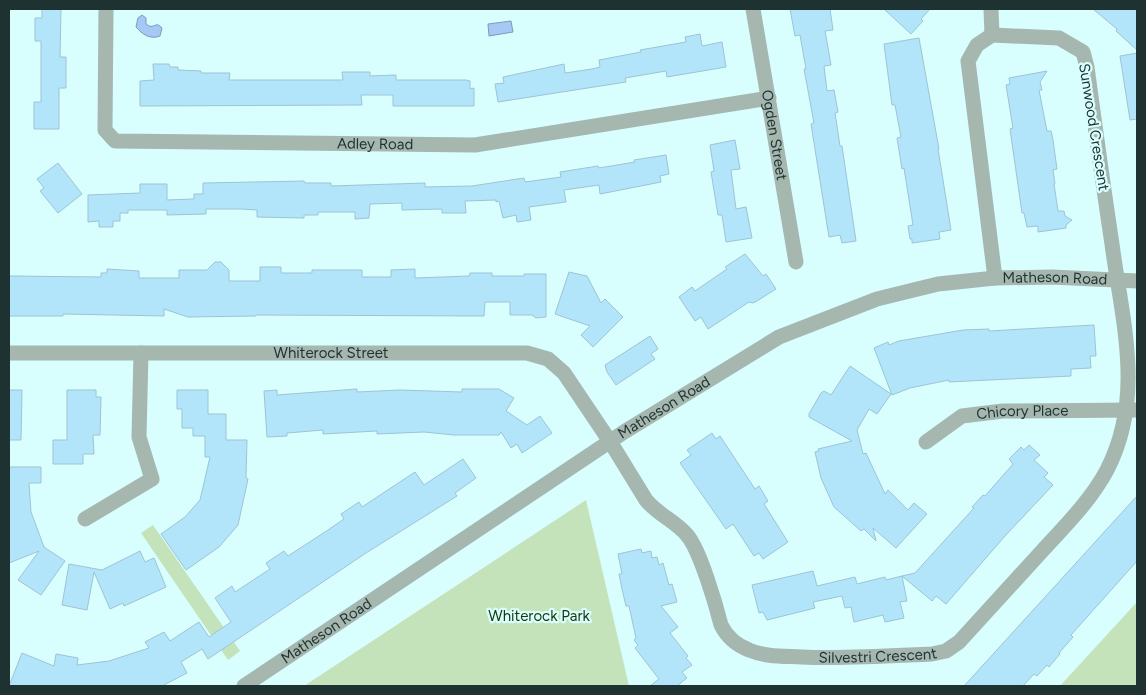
<svg xmlns="http://www.w3.org/2000/svg" width="1146" height="695" viewBox="0 0 1146 695" font-family="Figtree,sans-serif">
<rect width="100%" height="100%" fill="#d8fefe"/>
<g fill="#c4e3ba">
<polygon points="586,500 629,686 304,686"/>
<polygon points="153,525 240,651 228,660 141,533"/>
<polygon points="1137,602 1137,686 1060,686"/>
</g>
<g fill="#a5c8f4" stroke="#7d9bba">
<path d="M142,15L146,18V24L149,26C155,28 156,21 162,28L160,36C150,40 142,34 136,27L138,18Z"/>
<polygon points="511,21 513,32 489,36 488,24"/>
</g>
<g fill="#b3e5fa" stroke="#9cc4d5">
<polygon points="42,9 61,9 60,57 66,57 66,88 59,88 59,129 34,129 34,102 41,102 41,41 35,41 35,18 42,18"/>
<polygon points="790,9 830,9 833,30 825,31 831,65 824,66 827,91 834,90 838,112 835,113 840,146 842,146 856,241 842,243 840,235 829,237 811,124 814,123 804,69 806,69 800,35 795,36"/>
<polygon points="884,9 930,9 921,19 923,21 911,34"/>
<polygon points="1093,9 1137,9 1137,50 1116,31 1117,29"/>
<polygon points="700,34 702,46 722,42 726,67 667,77 666,71 625,78 626,82 498,102 495,84 504,83 503,77 564,64 565,73 592,69 600,67 599,60 641,52 640,50 686,42 685,37"/>
<polygon points="919,38 939,149 938,149 951,230 939,232 940,239 912,243 912,239 910,239 908,226 913,225 904,168 902,169 897,138 901,137 895,105 892,105 884,44"/>
<polygon points="1137,53 1137,119 1130,120 1120,56"/>
<polygon points="153,64 169,64 170,67 178,67 178,70 201,71 201,73 230,73 229,80 343,80 342,72 370,72 370,76 396,75 396,80 466,80 470,81 470,89 474,88 474,106 393,106 393,95 361,95 362,105 140,106 140,81 154,80"/>
<polygon points="1047,71 1040,82 1042,90 1039,90 1047,131 1051,131 1053,140 1057,169 1053,170 1055,184 1054,184 1058,211 1064,211 1065,216 1072,220 1066,225 1066,228 1038,232 1038,226 1027,227 1024,213 1022,213 1010,129 1013,128 1006,85 1010,84 1009,78"/>
<polygon points="735,140 740,169 731,170 736,209 746,207 752,238 726,242 722,215 718,215 711,172 714,171 710,145"/>
<polygon points="666,155 669,174 660,176 661,182 600,194 599,185 564,190 566,202 529,207 531,220 517,222 516,215 503,218 499,201 496,202 496,200 465,201 466,213 442,213 442,209 402,210 402,203 370,204 369,218 355,219 355,212 318,212 318,215 304,215 304,218 257,217 257,210 241,209 206,209 206,214 167,215 167,210 128,210 128,213 120,213 120,221 113,221 113,227 99,227 99,221 88,222 88,195 140,193 140,184 167,184 167,200 194,199 194,194 203,194 203,183 304,181 305,183 331,183 331,186 425,183 425,187 472,186 524,178 525,182 561,177 560,172 598,166 599,168 635,162 634,160"/>
<polygon points="58,163 82,194 58,213 40,191 44,188 37,179"/>
<polygon points="745,254 763,276 766,274 776,289 757,301 753,303 749,302 708,329 701,317 695,321 679,297 692,287 695,291 727,269 725,267"/>
<polygon points="215,262 221,262 229,270 229,281 260,281 260,267 281,267 281,273 312,273 312,270 362,270 362,277 391,277 391,270 415,269 415,278 469,276 470,273 492,273 492,276 524,276 524,274 546,274 546,317 536,318 532,315 510,315 510,302 485,302 484,316 256,315 256,316 188,317 164,309 164,316 63,314 63,316 9,316 9,276 101,277 101,273 107,273 107,269 139,271 139,278 179,278 179,270 207,270"/>
<polygon points="569,272 587,276 601,303 605,299 623,317 593,347 581,335 590,326 555,314"/>
<polygon points="1094,325 1096,356 1090,356 1091,368 1071,369 1071,376 949,382 949,380 910,388 892,395 874,348 888,342 889,345 899,341 963,330 989,329 989,331"/>
<polygon points="650,336 658,349 651,354 655,359 616,385 607,372 605,365"/>
<polygon points="850,366 891,394 877,414 869,409 857,430 863,454 866,453 885,494 888,490 908,510 914,503 927,514 896,548 873,528 876,541 864,529 861,531 834,507 821,478 815,452 819,451 818,449 852,441 809,417 809,414 821,393 824,391 831,395"/>
<polygon points="357,389 357,392 400,390 462,392 462,389 499,389 514,398 506,411 527,425 540,416 552,433 522,453 517,444 511,448 501,432 499,435 454,435 424,432 377,434 377,431 323,434 323,430 287,433 287,436 267,437 264,391 277,390 277,395"/>
<polygon points="9,390 22,390 21,440 9,440"/>
<polygon points="67,390 96,390 96,397 101,397 100,435 93,435 94,454 83,454 83,464 53,464 53,440 67,440"/>
<polygon points="177,390 208,390 208,414 226,414 226,440 247,440 246,478 248,479 238,525 219,547 186,570 161,534 185,517 200,500 210,457 205,457 205,436 193,436 193,428 182,428 182,409 177,409"/>
<polygon points="712,433 716,439 720,436 755,489 759,486 768,501 764,504 788,542 763,559 759,553 754,556 733,524 726,529 680,463 691,455 687,450"/>
<polygon points="1029,445 1040,455 1034,460 1048,473 1044,477 1053,485 1005,536 946,604 936,596 932,601 902,576 915,573 974,508 972,507 983,495 985,496 1013,464 1009,459 1021,447 1024,450"/>
<polygon points="463,459 476,478 455,493 457,496 366,553 208,659 202,649 181,662 187,673 162,686 9,686 22,653 54,666 56,654 78,658 77,665 109,661 149,648 145,642 164,632 170,641 199,622 209,637 231,622 215,598 232,586 235,592 270,569 266,563 284,551 288,556 325,532 344,519 341,514 359,502 362,507 415,472 424,485"/>
<polygon points="9,467 41,467 41,483 29,483 31,512 44,547 65,561 41,595 18,580 39,551 9,563"/>
<polygon points="1137,496 1137,561 1071,635 1073,637 1059,653 1060,654 1049,667 1047,665 1037,676 1034,674 1023,686 964,686"/>
<polygon points="641,549 642,553 651,551 652,558 657,557 659,565 663,563 669,585 672,584 677,602 661,606 678,627 670,633 688,656 686,658 692,665 682,672 687,678 677,686 650,686 659,679 635,648 638,645 634,640 636,638 629,606 626,606 622,589 619,574 622,574 618,554"/>
<polygon points="140,551 145,562 154,558 166,587 124,606 123,603 110,609 94,572 87,610 62,605 69,564 102,570"/>
<polygon points="813,571 817,586 855,577 857,584 885,577 886,580 902,576 907,601 900,602 904,618 885,622 883,615 854,622 851,607 845,608 842,596 813,602 815,608 767,620 763,612 759,613 752,585"/>
</g>
<g fill="none" stroke-linecap="round" stroke-linejoin="round">
<g stroke="#a5b7af" stroke-width="15">
<path id="s1" d="M106,9L105,130L115,141L475,145L769,98"/>
<path id="s2" d="M753,9L796,262"/>
<polyline points="991,9 992,35"/>
<path id="s3" d="M9,353H527L548,359L564,373L611,443L646,500C657,514 675,521 687,535C700,550 716,605 721,625C727,637 736,645 749,650C765,657 784,656 802,657C845,659 888,656 932,654L946,651L959,642C987,611 1015,581 1043,550C1066,525 1091,500 1107,470C1145,396 1122,321 1112,244C1103,185 1095,126 1087,67L1083,52L1059,38L992,35L977,45L968,61L995,278"/>
<path id="s4" d="M926,442L962,416L1003,411L1137,410"/>
<polyline points="85,519 152,479 139,437 141,353"/>
<path id="s5" d="M244,686L624,432L779,337L877,299L938,284L995,278L1052,277L1137,281"/>
</g>
</g>
<g text-anchor="middle" stroke-width="4.5" stroke-linejoin="round" paint-order="stroke">
<g font-size="15" fill="#1f3232" stroke="#d8fefe">
<text transform="translate(1094 127) rotate(81)" y="5">Sunwood Crescent</text>
<text dy="5" stroke="none"><textPath href="#s2" startOffset="128">Ogden Street</textPath></text>
<text dy="5" stroke="none"><textPath href="#s1" startOffset="396">Adley Road</textPath></text>
<text dy="5" stroke="none"><textPath href="#s5" startOffset="924">Matheson Road</textPath></text>
<text dy="5" stroke="none"><textPath href="#s3" startOffset="322">Whiterock Street</textPath></text>
<text dy="5" stroke="none"><textPath href="#s5" startOffset="504">Matheson Road</textPath></text>
<text dy="5" stroke="none"><textPath href="#s4" startOffset="105">Chicory Place</textPath></text>
<text dy="5" stroke="none"><textPath href="#s5" startOffset="99">Matheson Road</textPath></text>
<text dy="5" stroke="none"><textPath href="#s3" startOffset="1031">Silvestri Crescent</textPath></text>
</g>
<g font-size="15" fill="#173809" stroke="#d8fefe">
<text x="539" y="621">Whiterock Park</text>
</g>
</g>
<rect width="1146" height="695" fill="none" stroke="#1f3232" stroke-width="20"/>
</svg>
